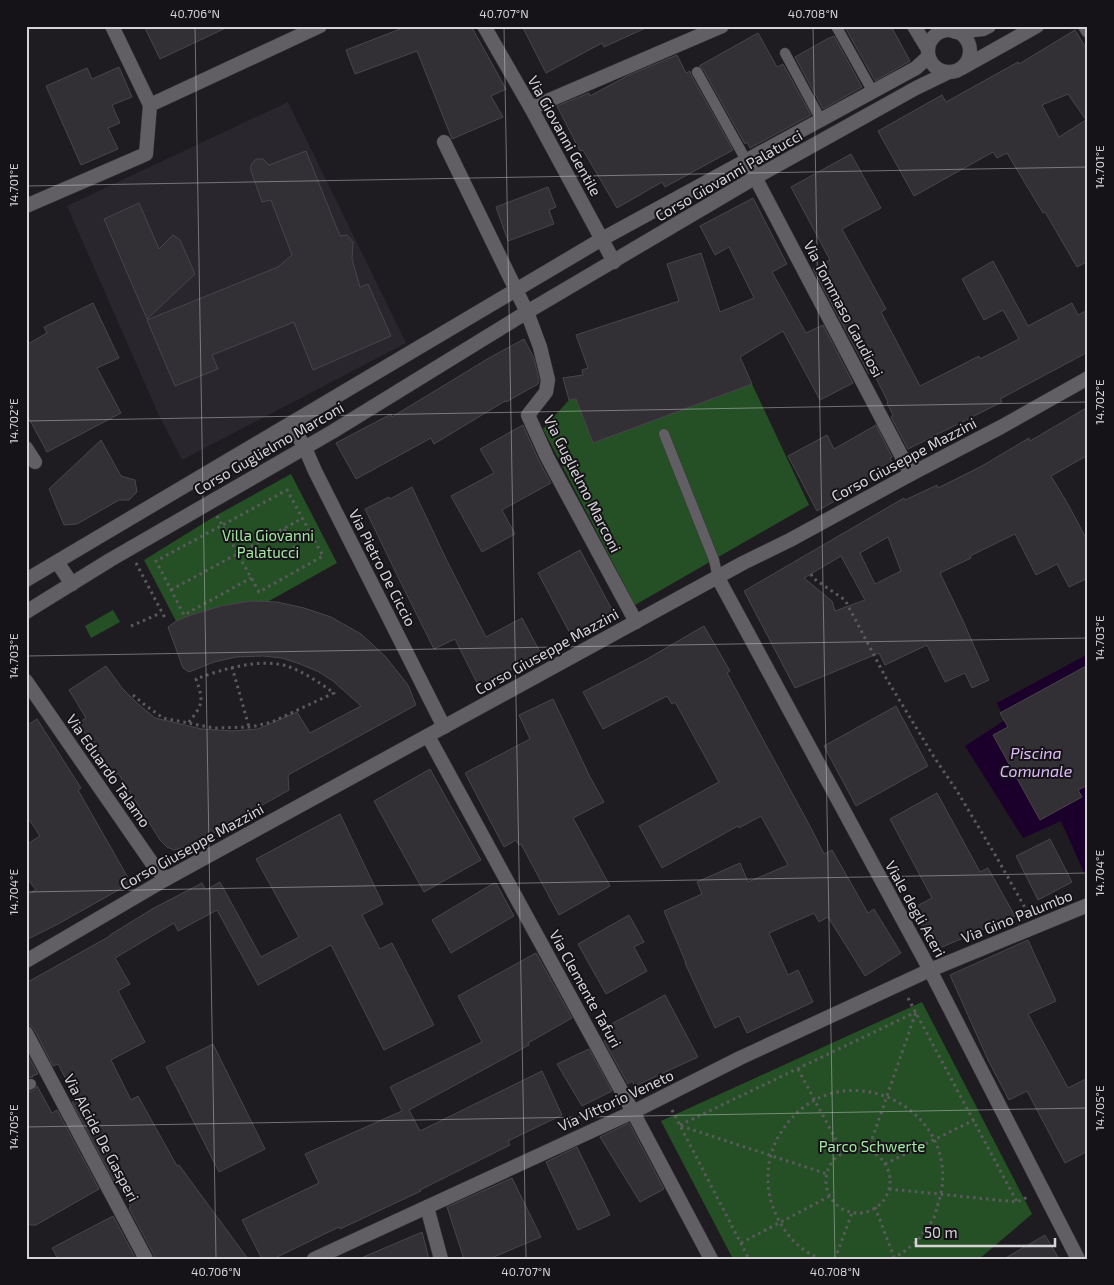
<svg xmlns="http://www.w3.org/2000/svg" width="1114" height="1285" viewBox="0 0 1114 1285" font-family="'Exo 2',sans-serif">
<rect width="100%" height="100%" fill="#1f1c21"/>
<polygon fill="#2a262e" points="288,102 406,343 182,460 158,413 67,206"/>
<g fill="#255025">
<polygon points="752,384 809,505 635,605 543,429 569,400 576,399 593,443"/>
<polygon points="291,474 337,563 269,601 251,601 221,606 191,615 176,621 144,560 217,515"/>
<polygon points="113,610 120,622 91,638 85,626"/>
<polygon points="922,1002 1032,1214 979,1259 733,1259 661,1121"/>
</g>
<polygon fill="#1b002b" points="1088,654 1088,879 1087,879 1061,821 1023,838 965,746 1005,720 997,703"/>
<g fill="#322f35" stroke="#49464b" fill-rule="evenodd">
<polygon points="144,26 230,26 160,59"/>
<polygon points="408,26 471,26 506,89 491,96 503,117 452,139 417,51 355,74 346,50"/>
<polygon points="522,26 650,26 604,47 602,43 546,73"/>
<polygon points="852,26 891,26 910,61 875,81 846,29"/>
<path d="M1075,30L1088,51V261L1077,267L1045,212L1043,213L1007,153L997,158L993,152L914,196L878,131L942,95L946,102L1018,62L1019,64ZM1068,94L1086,120L1059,137L1042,105Z"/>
<polygon points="758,33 777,67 783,64 811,115 750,148 747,142 745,144 703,69 699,66"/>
<polygon points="834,36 862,87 823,109 795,57 827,39"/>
<polygon points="677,55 686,73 690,71 691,75 733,150 665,187 662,182 617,208 583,150 580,151 557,106 589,93 590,96 629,75"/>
<polygon points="119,67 132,97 112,105 120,123 108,128 118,149 81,165 46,86 87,68 92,79"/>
<polygon points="306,151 340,236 347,235 353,242 352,259 360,287 368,284 391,336 313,370 294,322 212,355 218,369 175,386 147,320 278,267 292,255 271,200 262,202 251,171 251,165 256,159 263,159 269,165"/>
<polygon points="851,154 881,208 842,229 886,309 881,312 920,386 979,356 980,359 1019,339 1003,310 984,320 962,279 993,261 1028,326 1072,303 1078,315 1088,310 1088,352 1000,399 1002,402 908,449 891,417 893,415 887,403 888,402 873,372 869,374 813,269 830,260 791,187"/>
<polygon points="548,187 556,207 549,210 554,224 508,241 496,207"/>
<polygon points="753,198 787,264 772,272 806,333 823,325 853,383 820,400 783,331 740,357 752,384 593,443 576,399 569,400 563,378 583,375 582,370 588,368 576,335 679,301 667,264 701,253 720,312 754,298 729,247 715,255 700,226"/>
<polygon points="139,203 159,249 173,235 180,240 195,274 147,319 104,219"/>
<polygon points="93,303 119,358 97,368 121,413 47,452 26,413 26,345 47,333 44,327"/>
<polygon points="524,339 534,358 539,380 538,384 506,402 505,401 434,444 431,438 356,479 336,443 391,414 392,417 489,358"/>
<path d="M1088,407V455L1051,476L1069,506L1088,542V578L1069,587L1057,564L1036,575L1015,534L970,556L971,558L940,573L964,623L989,680L972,688L965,673L945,682L927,645L885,665L879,653L795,688L744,591L904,498L905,500L937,485L938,488L982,466L1029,438L1030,441ZM888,537L901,571L875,584L860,553ZM841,556L865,600L835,611L832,601L804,578Z"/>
<polygon points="523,425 539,461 551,483 502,510 515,534 482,552 451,496 494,473 480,449"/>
<polygon points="876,425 892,457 890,458 895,467 817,511 788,456 827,435 834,449"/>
<polygon points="101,440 121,476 135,480 137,492 129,500 119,500 77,524 64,525 49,489"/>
<polygon points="412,487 448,563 486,637 522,618 541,654 479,687 455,639 434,649 398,577 365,509 389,497 390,499"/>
<polygon points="580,550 616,617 573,639 538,573"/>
<polygon points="251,601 277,602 304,608 331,617 361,634 385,656 408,685 416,705 288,775 289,790 192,845 174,850 167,847 160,840 118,773 115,776 78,723 86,718 69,690 106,666 122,688 137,703 155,718 202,729 233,731 258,729 297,712 310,733 361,706 333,681 319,672 300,664 282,658 263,656 236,657 214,662 189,672 183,668 168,627 176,621 191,615 221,606"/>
<polygon points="704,626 730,671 727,673 812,830 824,854 832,850 868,913 874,909 901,953 865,976 828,917 819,922 814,913 769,933 788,975 798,970 813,1002 747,1033 739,1016 715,1028 685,963 686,963 664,911 702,894 697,882 740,863 748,882 788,865 761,816 739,828 738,826 662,868 639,826 719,782 675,702 672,704 667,696 603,729 583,692 647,659"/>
<polygon points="1088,665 1088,785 1078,790 1082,797 1040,820 993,735 1008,727 1000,713"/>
<polygon points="553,699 590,777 604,802 573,818 610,886 559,915 521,844 519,845 516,840 504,847 465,773 530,739 519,715"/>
<polygon points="896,706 928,766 856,806 824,746"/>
<polygon points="37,719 81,788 78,790 131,883 58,924 26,940 26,895 36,890 26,877 26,845 40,836 26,815 26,726"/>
<polygon points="430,769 481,860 424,892 374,801"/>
<polygon points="937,793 980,872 988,868 1015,916 935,950 913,908 932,898 890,819"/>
<polygon points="340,814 383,904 362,915 380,949 392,943 434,1025 384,1050 331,945 258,985 217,910 178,931 174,923 115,958 130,984 118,991 145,1042 111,1060 131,1100 138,1096 177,1166 179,1165 248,1259 155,1259 154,1255 129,1208 131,1207 116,1180 114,1181 72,1102 77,1100 58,1064 53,1066 34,1029 30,1025 26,1024 26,983 110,936 110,935 154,908 202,883 206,890 220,882 261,957 299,937 256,859"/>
<polygon points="1050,839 1072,882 1038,900 1016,856"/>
<polygon points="494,883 494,884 496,883 514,916 451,953 432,920"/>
<polygon points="629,915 644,942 634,947 647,971 606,994 578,944"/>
<polygon points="1028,940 1056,1001 1028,1014 1068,1088 1088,1078 1088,1151 1065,1163 1027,1091 1009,1100 988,1060 950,975"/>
<polygon points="536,953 572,1018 528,1043 529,1045 409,1110 420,1131 542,1071 562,1115 508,1141 510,1145 420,1190 421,1191 340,1229 339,1227 273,1259 262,1259 242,1220 319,1183 305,1154 402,1111 390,1087 482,1042 458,996"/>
<polygon points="665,995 698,1057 635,1086 632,1081 628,1084 604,1041 608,1039 602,1029"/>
<polygon points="213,1044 265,1149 219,1172 166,1067"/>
<polygon points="589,1049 612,1091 582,1106 557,1064"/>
<polygon points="26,1052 38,1074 32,1076 33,1077 26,1078"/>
<polygon points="37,1086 52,1113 57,1110 99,1189 36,1225 30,1225 26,1218 26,1093 34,1090"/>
<polygon points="629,1123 664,1189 640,1202 600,1137"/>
<polygon points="577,1147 610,1215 578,1230 546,1162"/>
<polygon points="512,1178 541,1237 489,1259 464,1259 447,1207"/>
<polygon points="113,1216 136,1259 58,1259 52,1248"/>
<polygon points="422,1232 429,1259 359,1259"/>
<polygon points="1045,1235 1059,1259 1004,1259"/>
</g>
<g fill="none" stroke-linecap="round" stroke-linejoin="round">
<g stroke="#3a383c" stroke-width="11">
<g id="service">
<polyline points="836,26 873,92"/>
<polyline points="785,53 821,120"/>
<polyline points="697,72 746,160"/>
<polyline points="664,434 714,560 718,578"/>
<polyline points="26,1086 31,1084"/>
</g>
</g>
<g stroke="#3a383c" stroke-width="15">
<g id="minor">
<polyline points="112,26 150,105"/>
<polyline points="484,26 531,108 614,262"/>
<polyline points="1085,26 1088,31"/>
<polyline points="531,108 722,26"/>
<polyline points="444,142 516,290 527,312 540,347 548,380 546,392 528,415 547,457 636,622"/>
<polyline points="746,160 911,474"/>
<polyline points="26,206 146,154 150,105 320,26"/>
<polyline points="291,424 305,448 315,471 444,727"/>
<polyline points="26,448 35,462"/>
<polyline points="718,578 930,970 1078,1259"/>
<polyline points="26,681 154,866 166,879"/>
<polyline points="428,736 633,1112 711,1259"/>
<polyline points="930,970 1088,905"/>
<polyline points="26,1033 146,1259"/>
<polyline points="427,1207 441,1259"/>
</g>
</g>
<g stroke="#3a383c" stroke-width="15">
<g id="tertiary">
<polyline points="914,26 928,49"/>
<circle cx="949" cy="51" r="21"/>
<polyline points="953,31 956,32 983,29 989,26"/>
<polyline points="962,68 1037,26"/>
<polyline points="57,562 72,584"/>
<polyline points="26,580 602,239 916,68 928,57"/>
<polyline points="26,612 110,560 332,432 527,312 756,177 916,88 949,72"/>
<polyline points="26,961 166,879 743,563 790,540 911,474 1001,427 1088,378"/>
<polyline points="314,1259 633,1112 740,1058 930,970"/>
</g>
</g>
<g stroke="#5c5a5e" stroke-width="3" stroke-dasharray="2.5 4" stroke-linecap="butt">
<polyline points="217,516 222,525 259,592 323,556 287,490 156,561 184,615 251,578"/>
<polyline points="284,529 296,550"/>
<polyline points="136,563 165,618"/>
<polyline points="811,574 813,578 845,600 886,678 934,757 957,791 997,858 1028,913"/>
<polyline points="171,590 303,518"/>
<polyline points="131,626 161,613"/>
<polyline points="232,667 249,727"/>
<path d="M133,695L145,705L163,718L214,728L251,727L272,722L334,693C320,683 304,672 287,666C259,658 223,669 196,679C204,701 203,705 188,723"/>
<polyline points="908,998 1017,1202"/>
<polyline points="798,1069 843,1153"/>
<polyline points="672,1110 749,1259"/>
<polyline points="680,1125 916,1012"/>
<polyline points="681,1126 827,1174"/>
<circle cx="858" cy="1181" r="32"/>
<polyline points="868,1151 916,1012"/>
<polyline points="885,1164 974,1120"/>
<polyline points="889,1189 1017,1202 1028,1197"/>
<polyline points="875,1207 894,1257"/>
<polyline points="741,1243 830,1196"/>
<path d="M821,1259C794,1249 776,1223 770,1197C765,1174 769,1150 782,1131C838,1044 972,1110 937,1207C936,1211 935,1217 932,1221C923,1236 907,1253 890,1259"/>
<polyline points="835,1259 852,1213"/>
</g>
<use href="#service" stroke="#615e64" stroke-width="10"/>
<use href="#minor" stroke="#615e64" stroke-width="14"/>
<use href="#tertiary" stroke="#615e64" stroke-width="14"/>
</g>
<path fill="none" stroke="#d5d4d7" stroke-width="1" stroke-opacity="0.45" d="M195,26L216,1259M504,26L526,1259M813,26L835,1259M26,186L1088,167M26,421L1088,402M26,656L1088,638M26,892L1088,873M26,1127L1088,1108"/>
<g text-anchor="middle" stroke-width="4" stroke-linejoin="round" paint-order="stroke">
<g font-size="15" fill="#d5d4d7" stroke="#161318">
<text transform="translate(564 136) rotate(61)" y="5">Via Giovanni Gentile</text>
<text transform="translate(729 176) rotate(-30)" y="5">Corso Giovanni Palatucci</text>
<text transform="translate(843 309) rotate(62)" y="5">Via Tommaso Gaudiosi</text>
<text transform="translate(269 449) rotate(-30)" y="5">Corso Guglielmo Marconi</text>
<text transform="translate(904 460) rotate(-28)" y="5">Corso Giuseppe Mazzini</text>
<text transform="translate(582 484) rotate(63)" y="5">Via Guglielmo Marconi</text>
<text transform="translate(382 568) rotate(63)" y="5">Via Pietro De Ciccio</text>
<text transform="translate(547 652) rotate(-29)" y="5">Corso Giuseppe Mazzini</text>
<text transform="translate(108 771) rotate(55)" y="5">Via Eduardo Talamo</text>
<text transform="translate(192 847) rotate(-29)" y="5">Corso Giuseppe Mazzini</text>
<text transform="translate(915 909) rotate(61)" y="5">Viale degli Aceri</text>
<text transform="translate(1017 917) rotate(-22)" y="5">Via Gino Palumbo</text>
<text transform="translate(585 989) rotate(61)" y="5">Via Clemente Tafuri</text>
<text transform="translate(616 1101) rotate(-25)" y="5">Via Vittorio Veneto</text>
<text transform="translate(101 1138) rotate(62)" y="5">Via Alcide De Gasperi</text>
</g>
<g font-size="15" fill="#a2e7a1" stroke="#161318">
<text x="268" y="541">Villa Giovanni<tspan x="268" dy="17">Palatucci</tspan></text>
<text x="872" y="1152">Parco Schwerte</text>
</g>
<g font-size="16" font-style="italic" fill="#debbfa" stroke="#161318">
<text x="1036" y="759">Piscina<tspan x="1036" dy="18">Comunale</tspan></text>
</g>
</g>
<rect width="1114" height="1285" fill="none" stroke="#161318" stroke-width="55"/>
<path d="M916 1238v8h139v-8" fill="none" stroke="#d5d4d7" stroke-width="2.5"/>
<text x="924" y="1238" font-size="15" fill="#d5d4d7" stroke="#161318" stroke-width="4" paint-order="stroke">50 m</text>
<rect x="28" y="28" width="1058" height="1230" fill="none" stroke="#d5d4d7" stroke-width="2"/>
<g font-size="12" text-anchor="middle" fill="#d5d4d7">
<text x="195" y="18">40.706°N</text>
<text x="504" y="18">40.707°N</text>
<text x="813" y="18">40.708°N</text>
<text transform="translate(1100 167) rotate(-90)" y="4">14.701°E</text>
<text transform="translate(14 185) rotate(-90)" y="4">14.701°E</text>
<text transform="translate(1100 402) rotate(-90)" y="4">14.702°E</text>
<text transform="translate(14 421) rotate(-90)" y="4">14.702°E</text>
<text transform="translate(1100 638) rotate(-90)" y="4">14.703°E</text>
<text transform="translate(14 656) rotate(-90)" y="4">14.703°E</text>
<text transform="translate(1100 873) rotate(-90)" y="4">14.704°E</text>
<text transform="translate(14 892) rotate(-90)" y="4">14.704°E</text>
<text transform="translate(1100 1108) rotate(-90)" y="4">14.705°E</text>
<text transform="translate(14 1127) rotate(-90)" y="4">14.705°E</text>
<text x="216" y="1276">40.706°N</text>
<text x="526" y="1276">40.707°N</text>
<text x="835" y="1276">40.708°N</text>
</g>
</svg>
